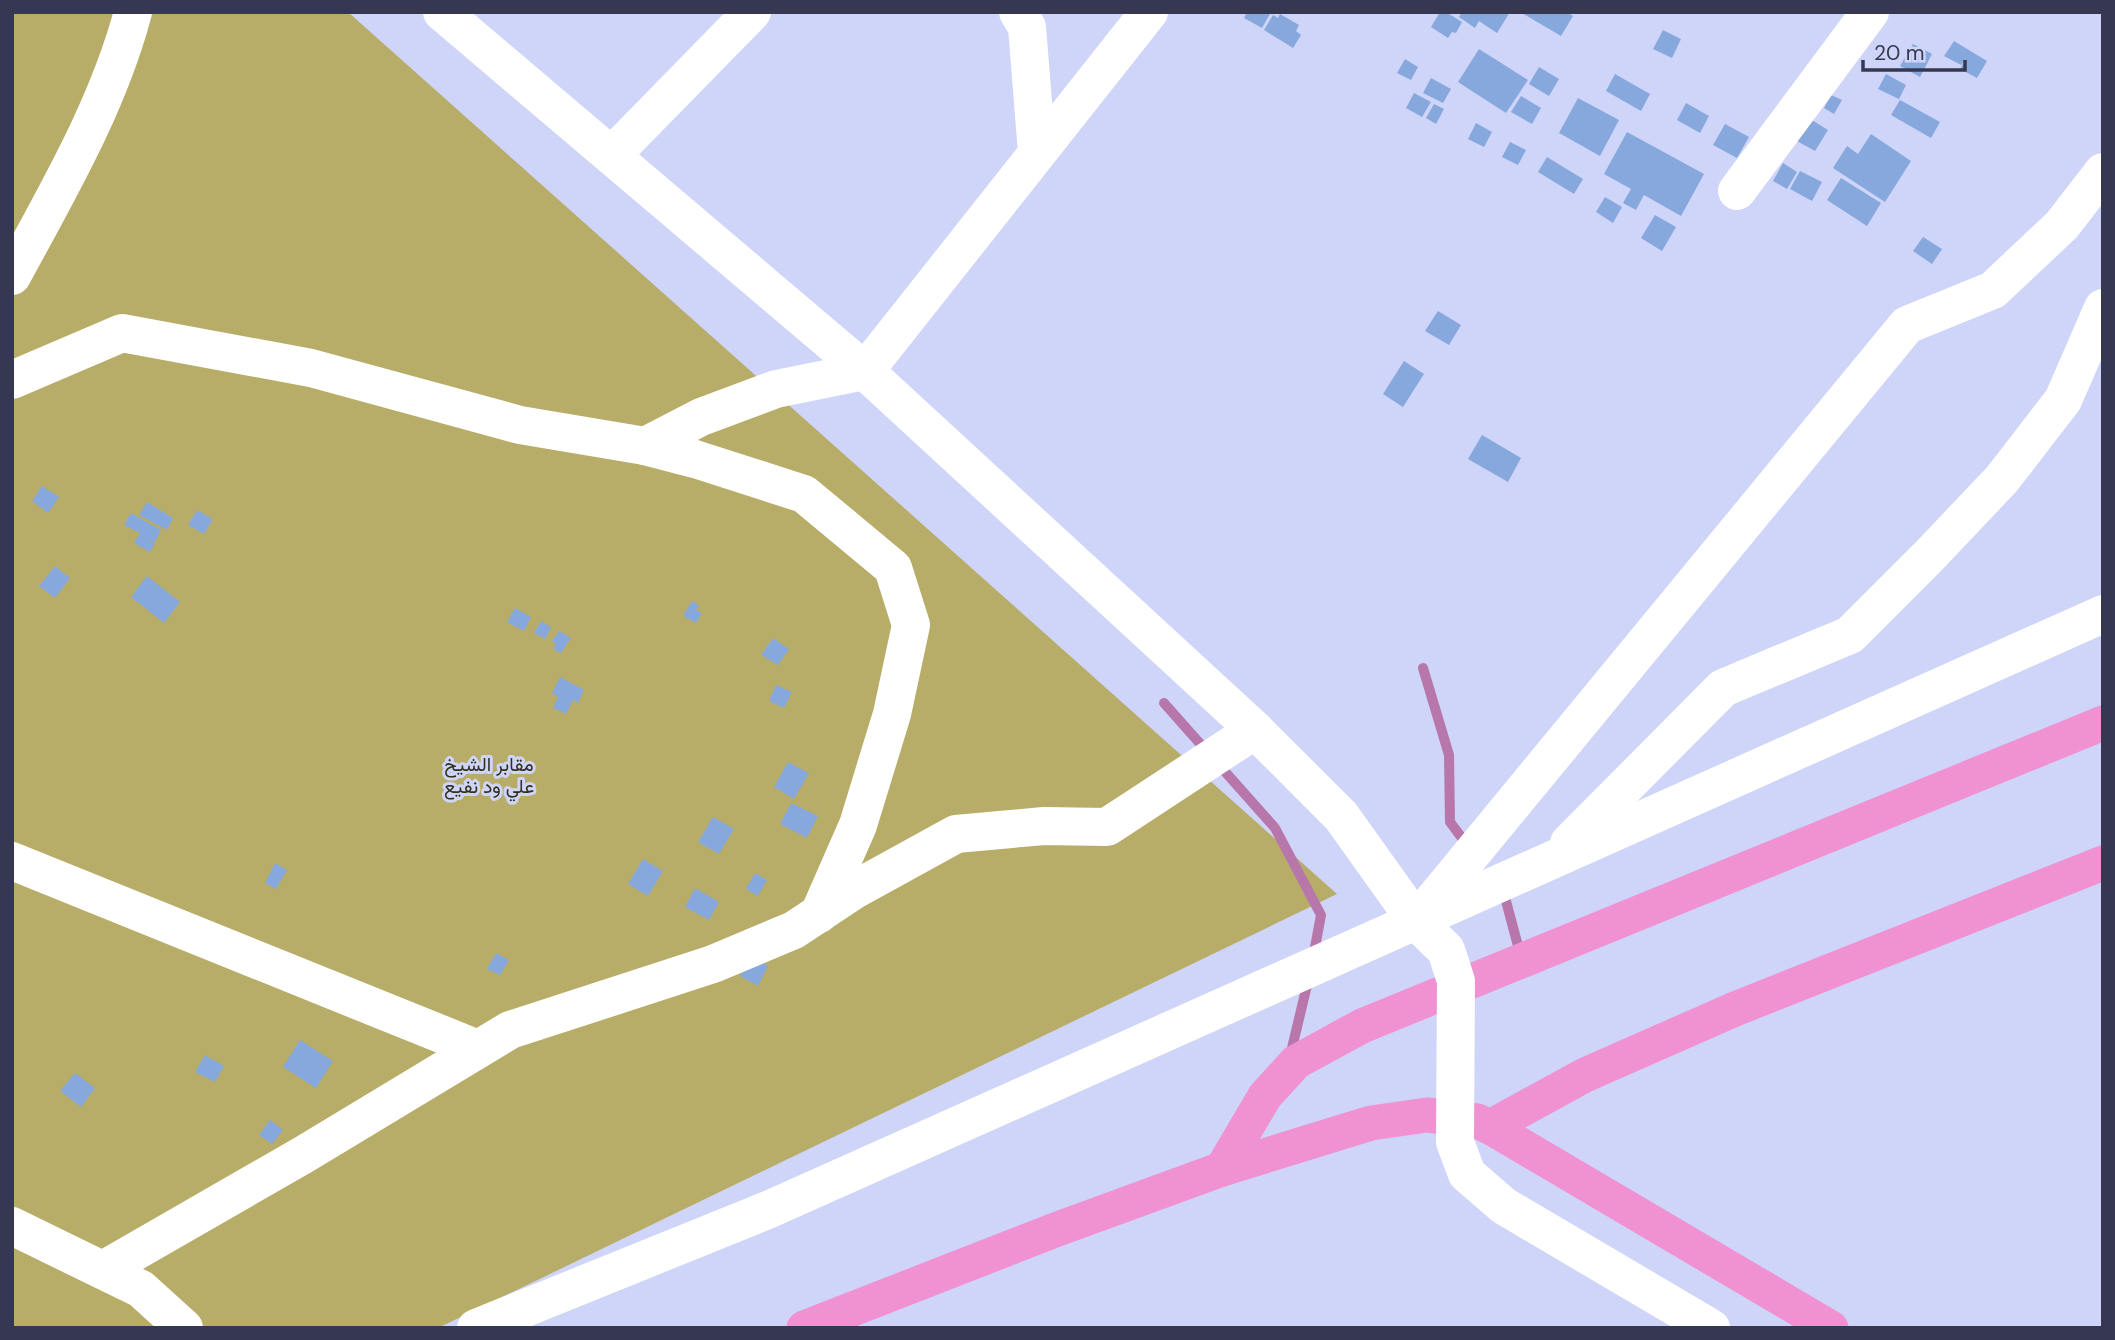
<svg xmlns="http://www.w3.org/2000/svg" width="2115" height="1340" viewBox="0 0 2115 1340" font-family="'DM Sans',Vazirmatn,sans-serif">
<rect width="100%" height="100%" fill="#cfd4f9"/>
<polygon fill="#b8ad68" points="12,12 348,12 1337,894 438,1328 12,1328"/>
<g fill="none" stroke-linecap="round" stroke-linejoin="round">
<g stroke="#b877ab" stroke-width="10">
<polyline points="1423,668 1449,755 1450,822 1468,846"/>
<polyline points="1164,703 1275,828 1321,915 1313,958"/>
<polyline points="1499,891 1506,901 1522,961"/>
<polyline points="1286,1073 1309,977"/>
</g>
<g stroke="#f092d2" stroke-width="35">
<polyline points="1490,1127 1585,1075 1735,1009 2103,863"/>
<polyline points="1222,1169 1265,1096 1296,1062 1362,1026 2103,723"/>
<polyline points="804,1328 1055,1230 1222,1169 1371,1123 1427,1115 1477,1121 1490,1127 1831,1328"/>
</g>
</g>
<g fill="#87a8dd">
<polygon points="1247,12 1271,12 1262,28 1244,18"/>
<polygon points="1440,12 1446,12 1462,22 1456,33 1452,32 1448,38 1431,27"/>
<polygon points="1462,12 1510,12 1497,33 1479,21 1475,28 1459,17"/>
<polygon points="1520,12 1567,12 1573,16 1561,36"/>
<polygon points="1280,14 1299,25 1296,31 1301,35 1293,48 1264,30 1273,15 1278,18"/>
<polygon points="1663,30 1681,39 1672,58 1653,49"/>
<polygon points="1954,41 1987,61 1977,78 1960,69 1966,58 1961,65 1944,56"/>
<polygon points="1913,44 1932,54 1920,77 1900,66"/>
<polygon points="1479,49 1528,80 1506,113 1458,82"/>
<polygon points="1405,59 1418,67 1411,80 1397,73"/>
<polygon points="1539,67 1559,79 1549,96 1529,84"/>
<polygon points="1615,74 1650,94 1641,111 1606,91"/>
<polygon points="1886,74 1906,85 1899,99 1878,89"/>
<polygon points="1431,78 1451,89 1443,103 1423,93"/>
<polygon points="1414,93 1431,102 1422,117 1406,108"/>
<polygon points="1831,95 1842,100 1834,114 1824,108"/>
<polygon points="1521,96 1541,108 1532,124 1511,112"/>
<polygon points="1578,98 1619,120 1600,156 1559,133"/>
<polygon points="1900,100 1940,122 1931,138 1891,115"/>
<polygon points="1686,103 1709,116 1700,133 1677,120"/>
<polygon points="1434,104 1444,109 1436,124 1426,118"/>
<polygon points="1810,119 1828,130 1815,151 1797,141"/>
<polygon points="1476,123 1492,132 1484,147 1468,139"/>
<polygon points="1725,124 1749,137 1737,158 1713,145"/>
<polygon points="1627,132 1704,174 1681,216 1644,195 1636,210 1623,203 1631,189 1604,174"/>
<polygon points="1871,134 1911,161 1885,202 1833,168 1847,146 1858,154"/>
<polygon points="1510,142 1526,150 1518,165 1502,157"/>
<polygon points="1547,157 1583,179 1574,194 1538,172"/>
<polygon points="1783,163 1797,172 1787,189 1773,181"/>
<polygon points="1800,171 1822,182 1812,201 1790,189"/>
<polygon points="1841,178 1881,203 1867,226 1827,200"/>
<polygon points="1605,197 1622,207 1613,223 1596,212"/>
<polygon points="1655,215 1676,227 1662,251 1641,238"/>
<polygon points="1923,237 1942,249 1932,264 1913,251"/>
<polygon points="1438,311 1461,325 1449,345 1425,331"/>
<polygon points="1404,361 1424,374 1403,407 1383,394"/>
<polygon points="1482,435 1521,458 1508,482 1468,459"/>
<polygon points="42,486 59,497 48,513 32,501"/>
<polygon points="147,502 173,518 167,530 139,515"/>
<polygon points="197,510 213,519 204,534 188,525"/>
<polygon points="131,513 161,530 155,542 147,538 155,543 150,552 134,543 140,533 124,525"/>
<polygon points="55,566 70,578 55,598 39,586"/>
<polygon points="147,576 180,602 164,623 131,597"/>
<polygon points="692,601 699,605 696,610 702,613 696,623 683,616"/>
<polygon points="515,608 531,617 524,631 507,622"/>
<polygon points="541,621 551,627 545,639 534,633"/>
<polygon points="559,631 571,638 561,653 553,649 556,644 552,641"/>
<polygon points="773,638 789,649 778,665 761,655"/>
<polygon points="560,677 584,690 578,703 573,700 566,714 553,708 558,697 552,693"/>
<polygon points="776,685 792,692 784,708 769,701"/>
<polygon points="788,762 809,773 794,799 774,787"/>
<polygon points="791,803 818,816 807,838 780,824"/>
<polygon points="713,817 734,829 719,854 698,842"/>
<polygon points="643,859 663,871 648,896 628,884"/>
<polygon points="275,863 287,870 276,889 265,883"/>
<polygon points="755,873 767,880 758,896 746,889"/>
<polygon points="695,888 719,902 709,920 685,907"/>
<polygon points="496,953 509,960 500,975 487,969"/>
<polygon points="751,956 768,966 758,986 740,976"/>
<polygon points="300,1040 333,1061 316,1088 283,1067"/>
<polygon points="205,1055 224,1066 215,1082 195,1072"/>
<polygon points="75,1073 95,1088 81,1107 60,1091"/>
<polygon points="270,1120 283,1130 272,1144 259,1135"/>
</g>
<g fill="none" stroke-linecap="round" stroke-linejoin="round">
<g stroke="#fff" stroke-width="38">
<polyline points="442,12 865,371 1255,730 1341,816 1416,921 1446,950 1456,981 1455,1142 1467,1174 1504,1206 1711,1328"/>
<polyline points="1018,12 1027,27 1037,153"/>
<polyline points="612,155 752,12"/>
<polyline points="1737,191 1870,12"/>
<path d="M12,276C58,191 108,106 133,12"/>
<polyline points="12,380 122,333 311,368 520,425 645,446 701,417 776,389 865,371 1149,12"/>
<polyline points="645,446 695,459 804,494 893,568 911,625 892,714 858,825 819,914"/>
<polyline points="1569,843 1723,688 1850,635 1929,556 2002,479 2063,400 2103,308"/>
<polyline points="12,861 478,1049"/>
<polyline points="1422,914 1907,325 1993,290 2062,225 2103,172"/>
<polyline points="12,1226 141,1289 184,1328"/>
<polyline points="103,1270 303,1155 510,1030 713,964 794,930 856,889 956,834 1044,826 1107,827 1255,730"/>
<polyline points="476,1328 770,1209 2103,614"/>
</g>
</g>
<g text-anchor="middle" stroke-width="6" stroke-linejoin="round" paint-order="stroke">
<g font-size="19" fill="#322f1b" stroke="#cfd4f9">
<text x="489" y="771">مقابر الشيخ<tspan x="489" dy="22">علي ود نفيع</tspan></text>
</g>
</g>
<rect width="2115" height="1340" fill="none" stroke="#353850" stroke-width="28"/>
<path d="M1863 60v10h102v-10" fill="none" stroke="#353850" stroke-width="3.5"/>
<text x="1874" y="60" font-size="21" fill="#353850" stroke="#cfd4f9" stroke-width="5" paint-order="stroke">20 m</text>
</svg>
